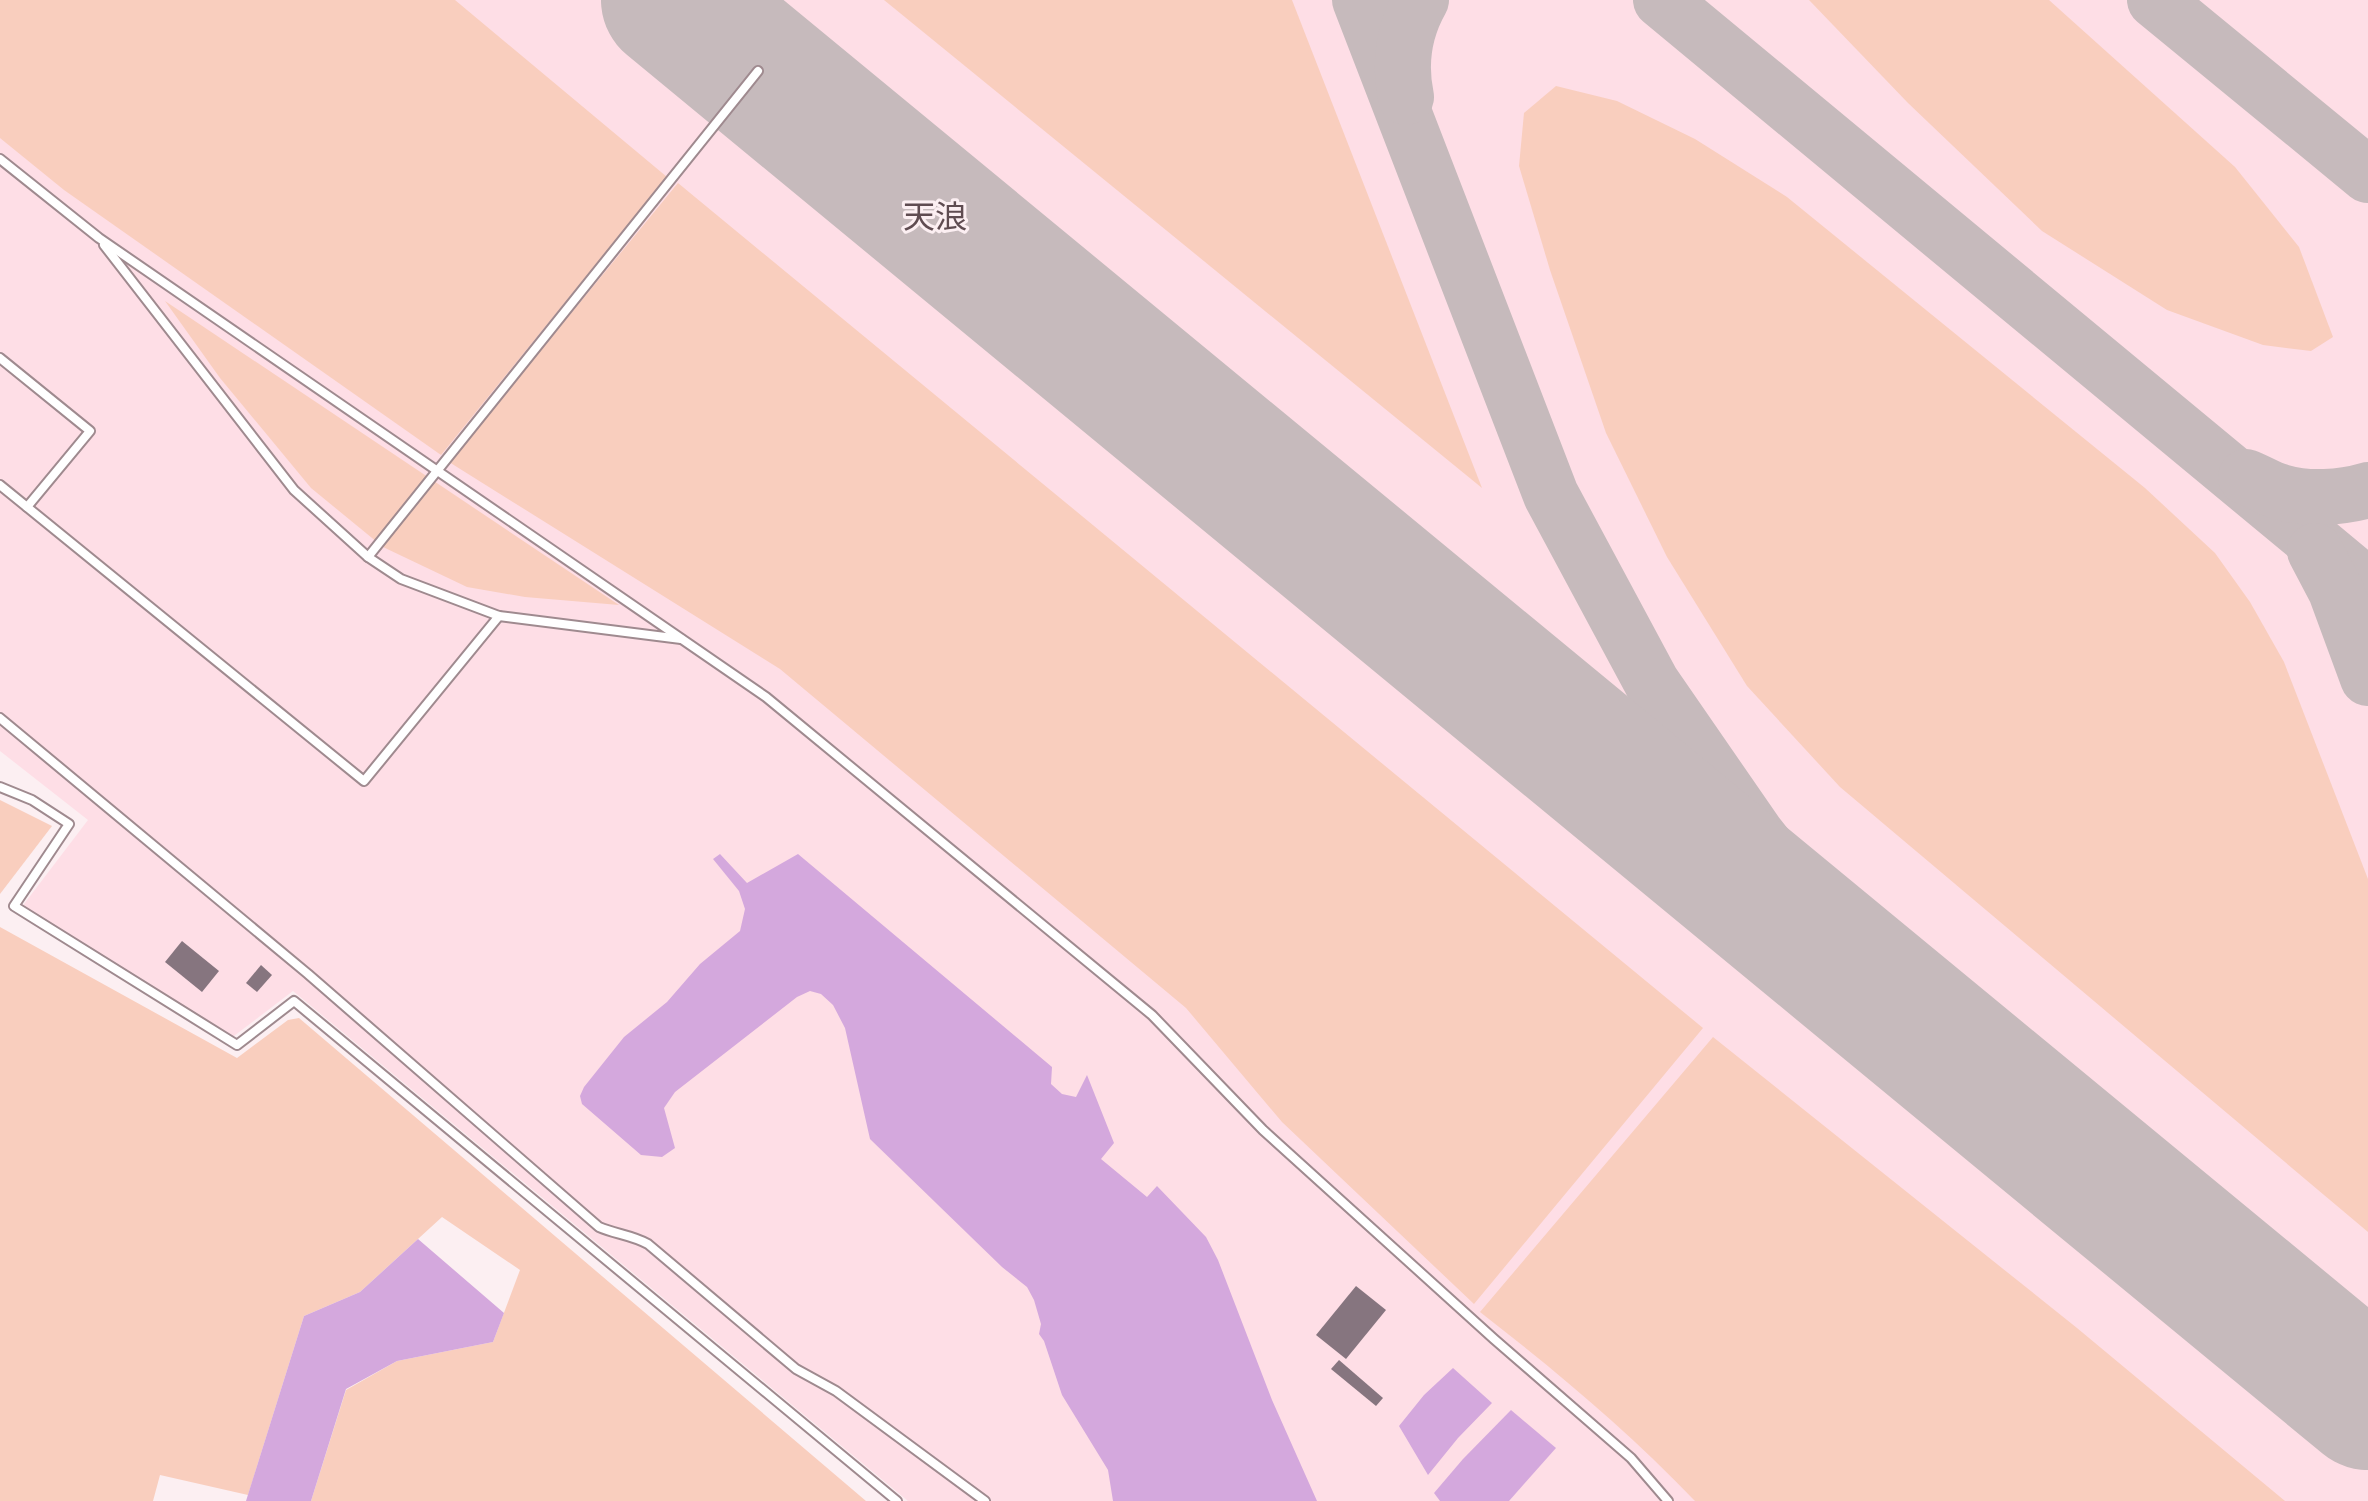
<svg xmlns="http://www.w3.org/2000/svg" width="2368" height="1501" viewBox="0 0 2368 1501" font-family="Cabin,'Noto Sans JP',sans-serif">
<rect width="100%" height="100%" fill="#fceff2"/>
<polygon fill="#fedee6" points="0,0 2368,0 2368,1501 908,1501 293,991 226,1042 21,908 88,820 0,751"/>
<g fill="#f9cebe">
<polygon points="0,0 455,0 667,177 441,455 64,190 0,138"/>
<polygon points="884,0 1292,0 1482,488"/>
<polygon points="1809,0 2049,0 2235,167 2299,247 2333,337 2311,351 2263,345 2167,310 2042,231 1908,103"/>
<polygon points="1556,86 1617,101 1695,139 1787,197 2145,488 2215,553 2250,602 2284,662 2368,879 2368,1232 1840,787 1747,686 1667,557 1606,433 1550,270 1519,166 1524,113"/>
<polygon points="678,183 1703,1028 1474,1304 1282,1122 1186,1008 780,669 449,462"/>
<polygon points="165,301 619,605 525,597 467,587 383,547 311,488 220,378"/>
<polygon points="0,800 52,826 0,894"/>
<polygon points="0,927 237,1058 288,1020 299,1018 866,1501 311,1501 346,1390 397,1361 493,1342 520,1270 442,1217 360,1292 304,1316 248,1495 160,1475 153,1501 0,1501"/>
<path d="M1713,1037L2077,1328L2285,1501H1695C1627,1430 1557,1372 1480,1312Z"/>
</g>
<g fill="#d4a8dd">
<polygon points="720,854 747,883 798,854 1052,1067 1051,1084 1062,1094 1076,1097 1087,1075 1114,1143 1101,1159 1147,1197 1157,1186 1206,1237 1218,1260 1272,1400 1317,1501 1113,1501 1108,1470 1062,1395 1044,1341 1039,1334 1041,1324 1034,1300 1027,1287 1002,1267 870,1139 845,1028 833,1005 821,994 810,991 797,997 675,1092 664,1108 675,1148 662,1157 641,1155 582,1104 580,1096 584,1087 624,1037 667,1002 700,964 740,931 745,909 739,891 713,859"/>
<polygon points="418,1239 504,1313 493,1342 397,1361 346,1389 311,1501 246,1501 304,1316 360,1292"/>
<polygon points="1453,1368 1492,1403 1458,1438 1428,1475 1399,1426 1424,1395"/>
<polygon points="1511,1410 1556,1448 1509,1501 1440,1501 1434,1493 1463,1459"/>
</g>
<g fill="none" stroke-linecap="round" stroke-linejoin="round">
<g stroke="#c6babc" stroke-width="56">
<polyline points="1360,0 1551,495 1652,683 1757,835 1894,1008"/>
<polyline points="1661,0 2368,586"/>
<polyline points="2155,0 2368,175"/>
<path d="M1406,97C1399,63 1404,30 1421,0"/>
<path d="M2246,477C2257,481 2269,489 2281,492C2308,500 2341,498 2368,490"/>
<polyline points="2315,551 2336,591 2368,678"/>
</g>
<polyline stroke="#c6babc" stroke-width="142" points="672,0 2368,1399"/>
</g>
<g fill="#86757f">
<polygon points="182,941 219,971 202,992 165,962"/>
<polygon points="261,965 272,975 257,992 246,983"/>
<polygon points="1356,1286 1386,1310 1346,1359 1316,1335"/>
<polygon points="1339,1360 1383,1398 1376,1406 1331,1369"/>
</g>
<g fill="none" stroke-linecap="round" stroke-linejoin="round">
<g stroke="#9f8a8f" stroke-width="12">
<g id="service">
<polyline points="0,159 99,238 766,697 1152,1015 1263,1130 1494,1339 1631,1458 1668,1501"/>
<polyline points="104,245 294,490 368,557 401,579 499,616 681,639"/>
<polyline points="0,358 90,431 27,507"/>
<polyline points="0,485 364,781 499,616"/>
<polyline points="368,557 758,71"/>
<path d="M0,718L308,974L599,1227C615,1234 632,1235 648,1244L796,1369L836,1391L985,1501"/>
<polyline points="0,787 32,800 69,824 14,906 237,1045 294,1001 897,1501"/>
</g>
</g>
<use href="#service" stroke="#fff" stroke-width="8"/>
</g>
<g text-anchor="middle" stroke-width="6" stroke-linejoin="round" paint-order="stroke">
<g font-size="32" fill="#5f4c51" stroke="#fceff2">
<text x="935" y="228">天浪</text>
</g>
</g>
</svg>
